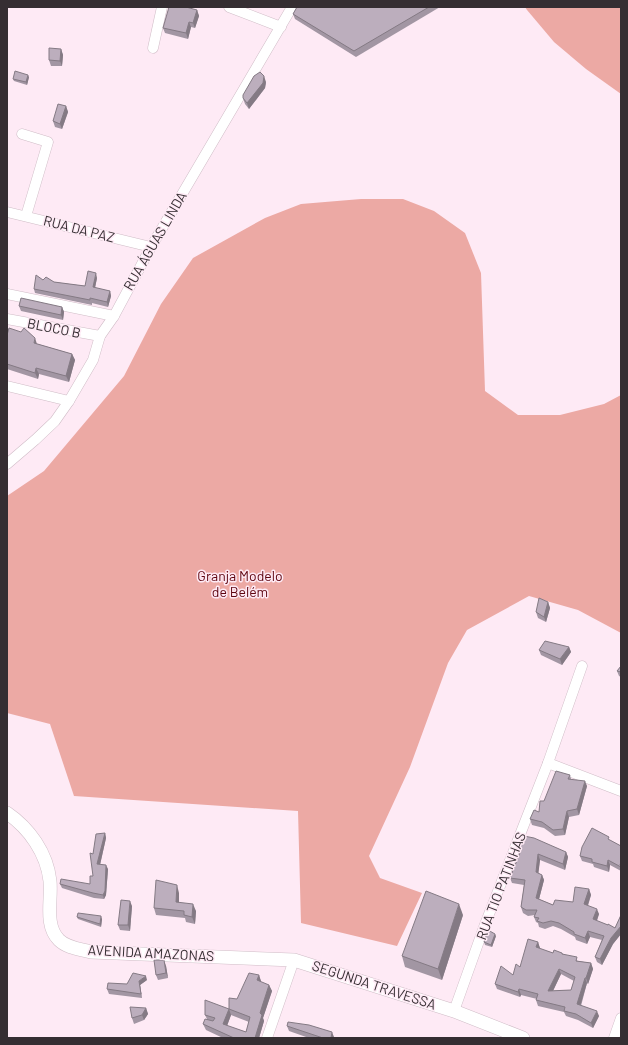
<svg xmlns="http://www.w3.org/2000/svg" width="628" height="1045" viewBox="0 0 628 1045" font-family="Barlow,sans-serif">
<rect width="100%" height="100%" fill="#feeaf5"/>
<g fill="#eca9a4">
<polygon points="525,7 621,7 621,94 586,69 554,42 527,10"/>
<polygon points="361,199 403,199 434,211 465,233 481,273 485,391 518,415 560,415 604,404 621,395 621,633 578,610 529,596 467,630 448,663 410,767 369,856 380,878 422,893 397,946 301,923 298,811 74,796 50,724 7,713 7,496 44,471 124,376 161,304 193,258 265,218 301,204"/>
</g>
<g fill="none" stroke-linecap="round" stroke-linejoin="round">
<g stroke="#d0bdc7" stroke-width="11">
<g id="minor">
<polyline points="229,7 281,27"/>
<polyline points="153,48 162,7"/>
<polyline points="22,134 48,142 26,216"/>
<polyline points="7,212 151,247"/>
<polyline points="7,294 114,316"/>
<polyline points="7,319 100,336"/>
<polyline points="7,386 69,401"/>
<polyline points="7,464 35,440 55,421 69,401 93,360 100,336 114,316 151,247 292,7"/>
<polyline points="548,763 621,791"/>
<polyline points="454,1011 484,927 548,763 582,666"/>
<polyline points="267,1038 294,960"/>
<polyline points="614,1038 621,1018"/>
</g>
</g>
<g stroke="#d0bdc7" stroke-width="14">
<path id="tertiary" d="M7,813C29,828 47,853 50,881C52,900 44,925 59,940C67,948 80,949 91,952L294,960L454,1011L523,1038"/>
</g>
<use href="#minor" stroke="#fff" stroke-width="10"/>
<use href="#tertiary" stroke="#fff" stroke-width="13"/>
</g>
<g fill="#a296a3" fill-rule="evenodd">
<polygon points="297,7 440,7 356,57 295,19 293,14"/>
<polygon points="197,10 199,16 195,28 191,27 188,39 165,33 163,28"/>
<polygon points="61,49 63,55 62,66 51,66 49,60"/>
<polygon points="29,77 27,85 14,81 13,79"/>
<polygon points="266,82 265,88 249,109 245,104 243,98"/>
<polygon points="66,106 68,112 62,129 55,127 53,121"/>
<polygon points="97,278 95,288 110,291 111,296 108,307 92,303 92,305 35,293 34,289 43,280 54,282 85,286"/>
<polygon points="19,306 62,307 64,312 63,320 21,311"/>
<polygon points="7,335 72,354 75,360 69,382 39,374 38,379 7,369"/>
<polygon points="548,602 550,608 546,622 538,618 536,612"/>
<polygon points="569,647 571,652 562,665 541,655 539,650"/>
<polygon points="621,666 621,677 619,676 617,671"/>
<polygon points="570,775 571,779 587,786 579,815 569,817 565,835 555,836 544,828 532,825 530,819 539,812 544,801"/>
<polygon points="105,833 106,838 100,865 108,869 106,895 104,899 94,898 62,888 60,884 90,884 93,876 93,854"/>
<polygon points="611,841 621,846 621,871 610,865 609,872 594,867 593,864 582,861 580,856"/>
<polygon points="519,849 566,852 568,857 565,870 540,860 538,873 542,875 544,880 539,899 553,905 573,902 589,889 591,895 588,906 599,914 597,921 615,928 621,915 621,934 613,944 602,965 597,962 595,957 602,940 590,937 587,944 576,940 575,937 561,929 553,926 545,929 539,927 538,923 536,922 534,917 535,915 528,916 523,913 521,907 524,885 512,883 510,878 520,852"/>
<polygon points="179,893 179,903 196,911 195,924 186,922 185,918 156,915 154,908"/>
<polygon points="132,906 130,931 120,930 118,925"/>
<polygon points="463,915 442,980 405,967 402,956"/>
<polygon points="77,917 102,919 101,927 78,919"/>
<polygon points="496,936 492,947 485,945 484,942"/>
<path d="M538,942L540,949L553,953H562L563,954L578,961L591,963L593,969L588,984L587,983L581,1006L599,1016L593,1028L578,1020L566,1016L564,1012L538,1006L536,1000L537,999L521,995L520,997L497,989L495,984L513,975ZM561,974L574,981L571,990L553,991Z"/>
<polygon points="166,966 168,978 158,980 156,975"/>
<path d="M259,975L261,982L269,985L272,991L263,1018L264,1021L259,1038H223L206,1030L203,1024L207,1019L205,1015L229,1009ZM231,1015L249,1022L246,1032L227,1026Z"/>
<polygon points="147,980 140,985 142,998 109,994 107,989"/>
<polygon points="146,1008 148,1014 144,1020 134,1024 132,1018"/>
<polygon points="287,1026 334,1037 334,1038 309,1038 289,1031"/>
</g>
<g fill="#847a84">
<polygon points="197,10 199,16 195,28 193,23"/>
<polygon points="189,22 191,27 188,39 186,33"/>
<polygon points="61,49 63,55 62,66 60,61"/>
<polygon points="28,75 29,77 27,85 26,82"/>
<polygon points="264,76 266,82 265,88 249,109 247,103"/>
<polygon points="66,106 68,112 62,129 60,124"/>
<polygon points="96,273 97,278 94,292 93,287"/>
<polygon points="110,291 111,296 108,307 107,302"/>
<polygon points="62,307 64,312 63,320 61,315"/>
<polygon points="35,338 37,344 34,343"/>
<polygon points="72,354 75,360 69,382 66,376"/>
<polygon points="36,368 39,374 38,379 35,373"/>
<polygon points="548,602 550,608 546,622 544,617"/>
<polygon points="569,647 571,652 562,665 560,659"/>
<polygon points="585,781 587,786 579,815 577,809"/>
<polygon points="567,811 569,817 565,835 563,829"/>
<polygon points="105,833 106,838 99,869 97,864"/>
<polygon points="566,852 568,857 565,870 563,864"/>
<polygon points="538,854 540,860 538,877 536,872"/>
<polygon points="608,860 610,865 609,872 607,866"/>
<polygon points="106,865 108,869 106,895 104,899 103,895"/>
<polygon points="542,875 544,880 538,903 536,898"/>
<polygon points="177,885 179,893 179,910 176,902"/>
<polygon points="589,889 591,895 586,910 584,904"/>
<polygon points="130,901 132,906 130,931 128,925"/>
<polygon points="193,904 196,911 195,924 192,917"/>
<polygon points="459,904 463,915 442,980 438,969"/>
<polygon points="597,909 599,914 595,925 593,919"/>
<polygon points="101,916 102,919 101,927 100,924"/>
<polygon points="621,926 621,934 613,944 602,965 600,959 611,938"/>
<polygon points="588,931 590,937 587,944 585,938"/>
<polygon points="495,934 496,936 492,947 491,945"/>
<polygon points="538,942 540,948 538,953 536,947"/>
<polygon points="164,960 166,966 168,978 166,973"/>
<polygon points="591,963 593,969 588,984 586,978"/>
<polygon points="559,969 561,974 550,997 548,991"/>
<polygon points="259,975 261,981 259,987 257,980"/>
<polygon points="146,976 147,980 140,985 142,998 141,994 139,981"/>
<polygon points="585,978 587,983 579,1010 577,1004"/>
<polygon points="269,985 272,991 263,1018 264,1021 259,1038 255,1038 260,1013"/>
<polygon points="519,989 521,995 520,997 518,992"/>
<polygon points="146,1008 148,1014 144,1020 142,1015"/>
<polygon points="229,1009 231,1015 225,1031 223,1024"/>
<polygon points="597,1011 599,1016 593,1028 591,1023"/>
<polygon points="332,1032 334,1037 334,1038 331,1038"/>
</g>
<g fill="#bcaebd" stroke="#847a84" fill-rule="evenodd">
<polygon points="169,7 186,7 197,10 193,23 189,22 186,33 163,28"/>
<polygon points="297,7 429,7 354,51 293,14"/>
<polygon points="49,48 61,49 60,61 49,60"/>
<polygon points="15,71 28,75 26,82 13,79"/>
<polygon points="260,72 264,76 263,83 247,103 243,98 243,95 254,76"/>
<polygon points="58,104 66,106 60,124 53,121"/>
<polygon points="88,271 96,273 93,287 110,291 107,302 90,298 90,300 34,289 36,275 43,280 46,277 54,282 85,286"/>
<polygon points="21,298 62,307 61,315 19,306"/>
<polygon points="9,328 21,332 24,328 35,338 34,343 72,354 66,376 36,368 35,373 7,364 7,335"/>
<polygon points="539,598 548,602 544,617 536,612"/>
<polygon points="545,641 569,647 560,659 539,650"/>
<polygon points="621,666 621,672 617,671"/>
<polygon points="556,771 570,775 568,779 585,781 577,809 567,811 563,829 553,830 542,822 530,819 534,810 539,812 540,801 544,801"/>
<polygon points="592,828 609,837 608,839 621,846 621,862 620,865 621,865 621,867 608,860 607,866 592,862 592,859 580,856 582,847"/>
<polygon points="105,833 97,864 106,865 105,891 103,895 93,893 60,884 61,879 90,884 90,876 93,876 90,853 93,854 96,834"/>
<polygon points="524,836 534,838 566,852 563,864 538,854 536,872 542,875 536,898 553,905 555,900 573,902 575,887 589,889 584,904 597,909 593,919 608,925 608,924 615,928 621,915 621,926 611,938 600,959 595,957 604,936 588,931 585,938 574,934 574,932 559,923 551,921 543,923 537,921 539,918 534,917 537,910 526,910 521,907 525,880 510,878 521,850 519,849"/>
<polygon points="156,880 177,885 176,902 193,904 192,917 184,915 184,911 154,908"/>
<polygon points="426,891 459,904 438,969 402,956"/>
<polygon points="121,900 130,901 128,925 118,925"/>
<polygon points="78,913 101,916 100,924 77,917"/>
<polygon points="488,930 495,934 491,945 484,942"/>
<path d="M528,939L538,942L536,947L553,953L554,950L562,953V954L577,957L576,961L591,963L586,978H585L577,1004L597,1011L591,1023L576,1014L564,1011L565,1007L536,1000L538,994L519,989L518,992L495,984L501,966L513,975L516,964L520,967ZM559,969L575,977L571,990L548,991Z"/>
<polygon points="154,960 164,960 166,973 156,975"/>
<polygon points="133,973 146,976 139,981 141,994 107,989 108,983 127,984"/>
<path d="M249,973L259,975L257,980L269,985L260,1013L262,1015L255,1038H234L203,1024L205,1019L213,1021L215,1018L205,1015V1000L229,1009V998L237,999ZM229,1009L250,1017L246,1032L223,1024Z"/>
<polygon points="130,1007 146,1008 142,1015 132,1018"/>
<polygon points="288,1022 309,1025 332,1032 331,1038 323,1038 287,1026"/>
</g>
<g text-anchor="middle" stroke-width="3" stroke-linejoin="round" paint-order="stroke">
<g font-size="14" fill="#352e32" stroke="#feeaf5">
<text transform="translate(79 229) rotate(14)" y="5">RUA DA PAZ</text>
<text transform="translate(155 241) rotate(-60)" y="5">RUA ÁGUAS LINDA</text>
<text transform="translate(54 328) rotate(11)" y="5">BLOCO B</text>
<text transform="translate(501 886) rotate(-69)" y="5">RUA TIO PATINHAS</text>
<text transform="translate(151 953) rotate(3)" y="5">AVENIDA AMAZONAS</text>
<text transform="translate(374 985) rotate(18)" y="5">SEGUNDA TRAVESSA</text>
</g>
<g font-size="14" fill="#5e040f" stroke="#feeaf5">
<text x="240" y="581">Granja Modelo<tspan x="240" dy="16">de Belém</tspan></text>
</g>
</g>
<rect width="628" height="1045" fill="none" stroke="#352e32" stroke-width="16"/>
</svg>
